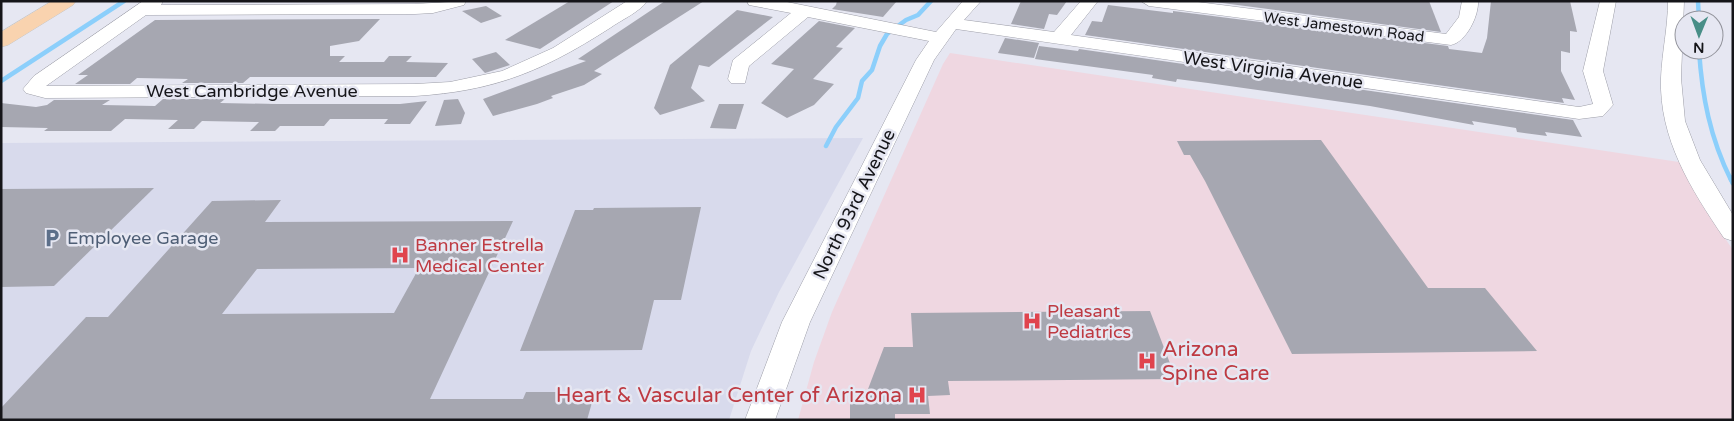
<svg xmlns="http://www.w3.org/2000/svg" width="1734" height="421" viewBox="0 0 1734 421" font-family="'Varela Round',sans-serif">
<rect width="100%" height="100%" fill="#e6e7f2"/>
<polygon fill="#efd7e1" points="950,53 1679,162 1703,206 1733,250 1733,420 798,420 814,362 832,312 943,64"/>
<polygon fill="#d8daec" points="863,138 779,292 751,351 729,420 1,420 1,143"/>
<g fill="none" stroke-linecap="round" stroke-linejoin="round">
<g stroke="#8ccffb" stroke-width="4.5">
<polyline points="1698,1 1699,20"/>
<path d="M1699,50C1702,96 1710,138 1731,180"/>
<polyline points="1,81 124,1"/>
<polyline points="826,146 836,127 858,98 862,81 872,70 880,46 887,34 906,20 918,15 931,1"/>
</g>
<polyline stroke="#8ccffb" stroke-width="5.5" points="1731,178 1733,183"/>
</g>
<g fill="#a6a7b1" fill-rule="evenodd">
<polygon points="570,1 614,1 540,49 505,40"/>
<polygon points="665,1 704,1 594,71 602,74 584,85 551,96 553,98 537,104 493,116 483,99 586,61 578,59"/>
<polygon points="837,1 897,1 883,17 832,9 836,5"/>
<polygon points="1021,1 1067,1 1057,15 1049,14 1044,29 1011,24"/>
<polygon points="1207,1 1429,1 1441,32"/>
<polygon points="1491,1 1570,1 1577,32 1570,31 1570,53 1561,51 1561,71 1575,100 1562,98 1564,103 1085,35 1092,21 1102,22 1108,5 1173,13 1173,11 1448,46 1449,49 1482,53 1487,38"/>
<polygon points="486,6 502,16 481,23 462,11"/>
<polygon points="737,10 773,17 709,67 699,65 691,88 705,101 660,115 654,108 670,65"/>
<polygon points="380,19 359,41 330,46 330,56 345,56 339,62 384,62 389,56 412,56 406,62 448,63 436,77 250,77 243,83 182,83 188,79 137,78 130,84 75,84 88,75 78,75 155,20"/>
<polygon points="819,21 855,28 836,47 843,48 813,79 834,84 814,105 787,118 761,103 794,69 771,64"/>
<polygon points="1005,38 1039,43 1034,58 998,53"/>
<polygon points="1039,46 1078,51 1079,49 1573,120 1582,137 1545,132 1547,136 1517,132 1516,128 1472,121 1474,125 1370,106 1208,83 1177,79 1176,82 1152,78 1153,75 1035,59"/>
<polygon points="496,52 510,65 485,73 472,59"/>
<polygon points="163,99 225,99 220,103 277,104 400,104 427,101 410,124 384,124 388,119 330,119 324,126 280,126 275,131 250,131 259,122 202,121 194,129 168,129 178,120 125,119 111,131 44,131 48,128 1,127 1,103 36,107 47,105 54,100 110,100 102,105 155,106"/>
<polygon points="458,99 465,113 461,124 435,126 444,100"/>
<polygon points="719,104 744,104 736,129 710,128"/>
<polygon points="1321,140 1428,288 1485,288 1537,351 1292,354 1205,181 1190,155 1184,155 1177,141"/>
<polygon points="154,188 54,286 1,287 1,189"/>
<path d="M281,200L265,222L513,221L430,399H523L526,392H595L587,420H1V408L86,317H108L212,201ZM419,268L394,313L222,314L257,269Z"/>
<polygon points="701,207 681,300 654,300 642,350 520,351 575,210 593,210 594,208"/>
<polygon points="1150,311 1176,379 948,381 950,395 928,396 930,414 895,414 895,419 850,419 850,397 865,397 884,347 913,347 911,313"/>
</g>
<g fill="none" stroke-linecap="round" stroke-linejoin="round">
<g stroke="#9d9ea8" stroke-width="1">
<g id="minor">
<path d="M143,1H163L161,5L415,4L466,1L464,5L433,13L415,14L146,15L46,86L415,84L450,82L502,71L553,48L627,1H647C640,12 621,20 610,28C543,71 495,91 415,96L45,98L26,93L23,89L34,76Z"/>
<polygon points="747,1 782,1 936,32 963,1 981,1 964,20 1054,32 1081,1 1098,1 1071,35 1579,107 1593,104 1583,71 1600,1 1616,1 1603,71 1613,105 1603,116 1579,119 956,29 934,60 810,322 775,420 745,420 782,322 916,60 929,41 808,17 749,66 745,83 731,83 728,79 733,60 791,13 749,5"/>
<path d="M1141,1H1190L1446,34L1459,17L1462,1H1478C1479,16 1466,42 1451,45L1149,6Z"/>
<path d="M1668,1H1684L1681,78L1685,121L1700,160L1733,215V241L1724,238C1691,189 1659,139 1661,78C1662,52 1668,27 1668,1Z"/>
</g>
</g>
<g stroke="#c7c7c8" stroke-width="1">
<polygon id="major" points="52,1 76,1 73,5 8,45 1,47 1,32"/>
</g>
<use href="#minor" fill="#fff" fill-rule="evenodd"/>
<use href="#major" fill="#f9d3af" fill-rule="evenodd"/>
</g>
<defs>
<g id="parking-bare" transform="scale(1.5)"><path d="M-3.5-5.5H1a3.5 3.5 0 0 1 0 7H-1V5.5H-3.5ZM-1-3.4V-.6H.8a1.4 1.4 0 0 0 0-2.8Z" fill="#5c6f8a" stroke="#e6e7f2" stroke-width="2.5" paint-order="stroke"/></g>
<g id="hospital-bare" transform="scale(1.5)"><path d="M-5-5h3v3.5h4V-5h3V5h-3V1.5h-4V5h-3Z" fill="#e0444e" stroke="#e6e7f2" stroke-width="2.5" paint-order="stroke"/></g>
</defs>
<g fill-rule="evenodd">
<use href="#parking-bare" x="52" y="238"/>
<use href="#hospital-bare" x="400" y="255"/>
<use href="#hospital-bare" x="1032" y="321"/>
<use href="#hospital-bare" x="1147" y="361"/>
<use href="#hospital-bare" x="917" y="395"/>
</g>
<g text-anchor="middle" stroke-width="5" stroke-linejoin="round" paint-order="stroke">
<g font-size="15" fill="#151519" stroke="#e6e7f2">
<text transform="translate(1344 27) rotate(7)" y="5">West Jamestown Road</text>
</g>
<g font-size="18" fill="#151519" stroke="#e6e7f2">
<text transform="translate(1273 70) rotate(8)" y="6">West Virginia Avenue</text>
<text x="252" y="97">West Cambridge Avenue</text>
<text transform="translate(854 204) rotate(-64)" y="6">North 93rd Avenue</text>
</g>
<g font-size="18" fill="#4e5e75" stroke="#e6e7f2" text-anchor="start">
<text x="67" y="244">Employee Garage</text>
</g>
<g font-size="18" fill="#be3a42" stroke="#e6e7f2" text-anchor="start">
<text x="415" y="251">Banner Estrella<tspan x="415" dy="21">Medical Center</tspan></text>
<text x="1047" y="317">Pleasant<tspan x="1047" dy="21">Pediatrics</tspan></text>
</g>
<g font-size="21" fill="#be3a42" stroke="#e6e7f2" text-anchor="start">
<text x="1162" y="356">Arizona<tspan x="1162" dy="24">Spine Care</tspan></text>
<text x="902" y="402" text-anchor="end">Heart &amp; Vascular Center of Arizona</text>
</g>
</g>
<rect width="1734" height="421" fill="none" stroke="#151519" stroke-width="5"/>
<g transform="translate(1699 35) rotate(181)"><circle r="24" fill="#e6e7f2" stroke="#92939b"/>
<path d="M0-4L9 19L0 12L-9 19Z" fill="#488e87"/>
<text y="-8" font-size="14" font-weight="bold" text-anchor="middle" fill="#151519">N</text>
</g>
</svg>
